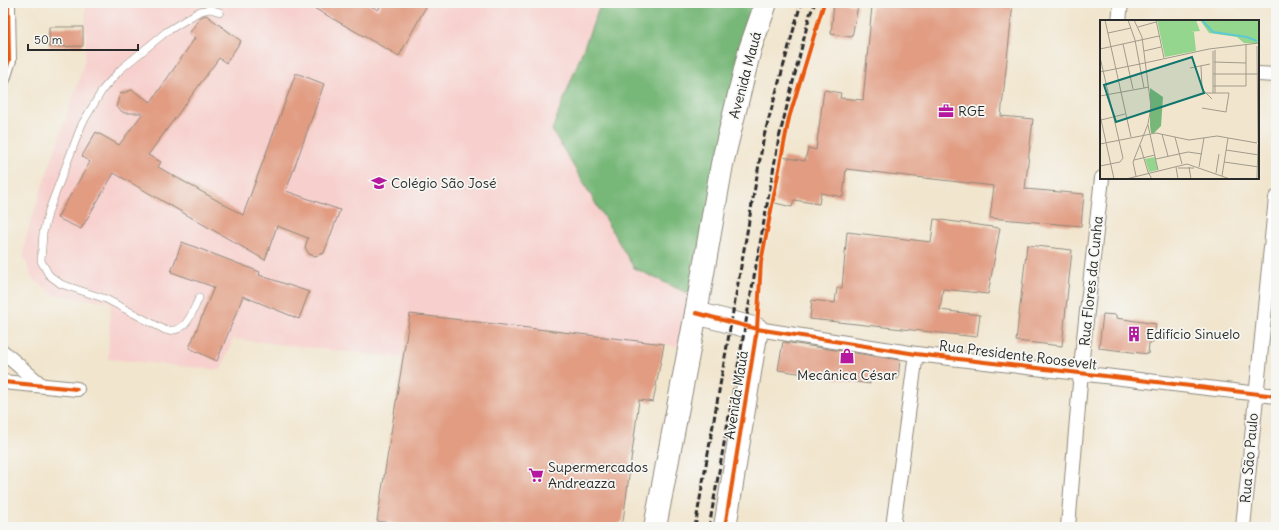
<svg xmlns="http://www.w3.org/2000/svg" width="1279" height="530" viewBox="0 0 1279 530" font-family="Delius,sans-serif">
<rect width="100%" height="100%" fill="#f6f6f2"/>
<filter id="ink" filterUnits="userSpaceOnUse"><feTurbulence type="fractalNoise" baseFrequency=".025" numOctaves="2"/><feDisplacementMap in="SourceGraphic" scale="8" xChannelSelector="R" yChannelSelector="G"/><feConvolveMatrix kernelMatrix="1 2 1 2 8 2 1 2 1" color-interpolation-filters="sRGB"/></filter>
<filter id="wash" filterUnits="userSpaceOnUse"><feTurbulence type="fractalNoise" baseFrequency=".012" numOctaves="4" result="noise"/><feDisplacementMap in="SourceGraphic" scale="16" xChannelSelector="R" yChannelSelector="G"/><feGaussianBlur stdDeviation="0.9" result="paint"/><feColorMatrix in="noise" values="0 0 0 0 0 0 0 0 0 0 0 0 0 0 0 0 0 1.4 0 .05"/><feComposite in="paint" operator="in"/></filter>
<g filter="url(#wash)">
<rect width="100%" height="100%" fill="#f1e5cd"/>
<polygon fill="#f7d0cd" points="85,3 760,3 679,347 664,344 410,314 402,358 233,339 221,370 108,359 111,302 54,295 33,279 24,257 24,248 30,223 80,77 85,59 86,38"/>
<polygon fill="#77b778" stroke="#517152" points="601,3 760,3 689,294 634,268 552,130"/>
<g id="blocks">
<g fill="#e19c82">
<polygon points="305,3 366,3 378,10 382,3 428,3 399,56"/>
<polygon points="834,3 858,5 852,37 831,34"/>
<polygon points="877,3 1013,3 1001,116 1033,119 1025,189 1084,194 1081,226 990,218 994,186 846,169 843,197 821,193 819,204 794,200 792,207 775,203 783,157 805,161 808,148 816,150 824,90 841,93 840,98 863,100 872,6 877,7"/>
<polygon points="206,15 241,41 226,63 219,58 148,155 161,162 158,167 243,215 296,73 324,84 286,191 340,210 324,253 315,256 309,254 305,247 308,238 277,226 265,260 114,173 81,229 57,218 90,162 82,156 96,132 119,145 143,113 124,113 116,107 120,94 132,90 151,102 195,38 189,34 200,17"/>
<polygon points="49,27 83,27 83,46 49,47"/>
<polygon points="934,219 1000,228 988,294 943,289 940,310 980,315 977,337 810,319 812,300 835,303 837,288 842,288 847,232 931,242"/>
<polygon points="182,242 260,272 259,275 309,292 299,319 243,296 217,361 189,348 214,287 171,272"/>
<polygon points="1027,245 1072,250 1062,346 1016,341"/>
<polygon points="410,314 664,344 653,402 639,400 623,521 615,527 416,527 377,521"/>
<polygon points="1103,314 1116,315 1116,318 1156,324 1153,343 1149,343 1148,354 1099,348"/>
<polygon points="783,342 900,360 898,379 871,375 870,384 778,370"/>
</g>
</g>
</g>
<g filter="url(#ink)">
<use href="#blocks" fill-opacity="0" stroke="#8e887c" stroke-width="1"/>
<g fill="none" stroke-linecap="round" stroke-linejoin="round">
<g stroke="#8e887c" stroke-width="8">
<path id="service" d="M199,298C191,314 187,334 165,330L106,299L61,284L49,275L41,261L43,233L49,210L82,124L103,89L121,69L166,32L200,11L210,9L220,12"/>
</g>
<g stroke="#8e887c" stroke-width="16">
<g id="minor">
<polyline points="1119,21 1121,3"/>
<polyline points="1258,74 1276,75"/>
<polyline points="3,79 9,60 8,7 6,3"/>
<polyline points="757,329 916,354 1276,396"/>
<polyline points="3,352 41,385"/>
<polyline points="3,382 77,389"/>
<polyline points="893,527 916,354"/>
<polyline points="1068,527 1083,347 1102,178"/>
<polyline points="1243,527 1276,198"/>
</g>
</g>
<g stroke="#8e887c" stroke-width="24">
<g id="primary">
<polyline points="696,313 757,329 725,527"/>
<polyline points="655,527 696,313 722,164 750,49 766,3"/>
</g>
</g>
<use href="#service" stroke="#fff" stroke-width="7"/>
<use href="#minor" stroke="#fff" stroke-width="14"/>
<use href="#primary" stroke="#fff" stroke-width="22"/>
<g stroke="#2b2b2b" stroke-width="3" stroke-dasharray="6 3" stroke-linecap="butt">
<polyline points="695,527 764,136 801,3"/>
<polyline points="709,527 779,138 810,14 815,3"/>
</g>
<g stroke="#f6f6f2" stroke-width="6">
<g id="cycleway">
<polyline points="3,79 9,60 8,7 6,3"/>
<polyline points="696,313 757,329 916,354 1276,396"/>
<polyline points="3,382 77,389"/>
<polyline points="725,527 757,329 761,262 789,118 824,3"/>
</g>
</g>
<use href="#cycleway" stroke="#e8590c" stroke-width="4"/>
</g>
</g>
<defs>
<g id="office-bare" transform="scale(1.2)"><path d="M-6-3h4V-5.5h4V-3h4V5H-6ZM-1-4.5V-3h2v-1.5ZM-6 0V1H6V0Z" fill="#b5179e" stroke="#f6f6f2" stroke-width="2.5" paint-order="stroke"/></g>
<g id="school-bare" transform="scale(1.2)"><path d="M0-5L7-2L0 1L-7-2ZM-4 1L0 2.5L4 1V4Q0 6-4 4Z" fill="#b5179e" stroke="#f6f6f2" stroke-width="2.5" paint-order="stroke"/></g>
<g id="building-bare" transform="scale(1.2)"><path d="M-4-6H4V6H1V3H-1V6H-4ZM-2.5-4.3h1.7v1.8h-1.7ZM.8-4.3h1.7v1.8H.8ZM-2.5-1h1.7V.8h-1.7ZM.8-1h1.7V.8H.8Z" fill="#b5179e" stroke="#f6f6f2" stroke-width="2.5" paint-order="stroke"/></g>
<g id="shop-bare" transform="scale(1.2)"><path d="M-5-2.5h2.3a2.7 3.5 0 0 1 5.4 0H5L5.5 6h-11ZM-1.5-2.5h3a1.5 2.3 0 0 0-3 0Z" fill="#b5179e" stroke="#f6f6f2" stroke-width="2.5" paint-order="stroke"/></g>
<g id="supermarket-bare" transform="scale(1.2)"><path d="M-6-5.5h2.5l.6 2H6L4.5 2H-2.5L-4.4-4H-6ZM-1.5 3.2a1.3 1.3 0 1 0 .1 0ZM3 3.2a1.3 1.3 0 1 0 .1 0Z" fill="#b5179e" stroke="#f6f6f2" stroke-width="2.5" paint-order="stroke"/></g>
</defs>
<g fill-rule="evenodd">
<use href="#office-bare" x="946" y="111"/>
<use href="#school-bare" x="379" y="183"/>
<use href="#building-bare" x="1134" y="334"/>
<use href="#shop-bare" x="847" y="356"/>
<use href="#supermarket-bare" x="536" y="475"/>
</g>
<g text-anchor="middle" stroke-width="3.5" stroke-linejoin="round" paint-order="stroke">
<g font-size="14" fill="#2b2b2b" stroke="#f6f6f2">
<text transform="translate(745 75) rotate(-75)" y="5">Avenida Mauá</text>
<text transform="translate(1091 281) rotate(-84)" y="5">Rua Flores da Cunha</text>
<text transform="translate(1018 355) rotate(7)" y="5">Rua Presidente Roosevelt</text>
<text transform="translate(736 395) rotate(-81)" y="5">Avenida Mauá</text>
<text transform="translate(1249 458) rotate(-85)" y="5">Rua São Paulo</text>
</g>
<g font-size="14" fill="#2b2b2b" stroke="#f6f6f2" text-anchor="start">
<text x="958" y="116">RGE</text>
<text x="391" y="188">Colégio São José</text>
<text x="1146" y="339">Edifício Sinuelo</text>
<text x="847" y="380" text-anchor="middle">Mecânica César</text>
<text x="548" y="472">Supermercados<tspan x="548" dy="16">Andreazza</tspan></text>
</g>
</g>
<g transform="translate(1100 20)">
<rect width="159" height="159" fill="#f1e5cd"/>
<path d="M57,0H96L100,11L90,12H94L96,31L65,37ZM100,0H159V24L144,23L137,17L109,13ZM55,137L58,150L49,152L45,139Z" fill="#94d68d"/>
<path d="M50,68L63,77L61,106L54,113H51L50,105Z" fill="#77b778"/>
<path fill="none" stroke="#5dcad3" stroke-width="2" d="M102,0L113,12L147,17L157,21"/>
<path fill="none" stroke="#a29b8c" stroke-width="1" d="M28,0L35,20L44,68L49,67M34,0L42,17L51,87L48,104L33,142L36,156M56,0L64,38M0,1L5,0L31,117M38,7L56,2M8,13L31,8M23,24L33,69M157,26L158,123M0,29L59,16M44,31L61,27M113,31V73M0,37L23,138L20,142L0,146M114,42L146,43M40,44L109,29L159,23M101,46L102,69L112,79M90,48L110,44M0,52L40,44M113,54H159M113,66H146V25M115,73V30M0,76L44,68M102,88L126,92L129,73H103M0,95L14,159M1,100L25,94M48,105L58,150M62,114L68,136M75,117L82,144M0,124L56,113L89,120L117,116L157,123M40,125L48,152L52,159M126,130L159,135M56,139L88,132L102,134M34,140L55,135M124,142L159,147M76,147L78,159M89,147L91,159M99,147L104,118M78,148H94M116,153L119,134M122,156L128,118M26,159L87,144L130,159M157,159L158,124"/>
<path fill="#0f766e" fill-opacity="0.15" stroke="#0f766e" stroke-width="2" d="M92,37L104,73L16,102L4,65Z"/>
<rect width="159" height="159" fill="none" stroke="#2b2b2b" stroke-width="2"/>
</g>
<rect width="1279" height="530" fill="none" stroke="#f6f6f2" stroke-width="16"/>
<path d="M28 44v6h110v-6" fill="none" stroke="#2b2b2b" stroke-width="2"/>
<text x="34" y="44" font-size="12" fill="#2b2b2b" stroke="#f6f6f2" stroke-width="3" paint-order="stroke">50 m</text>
</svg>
